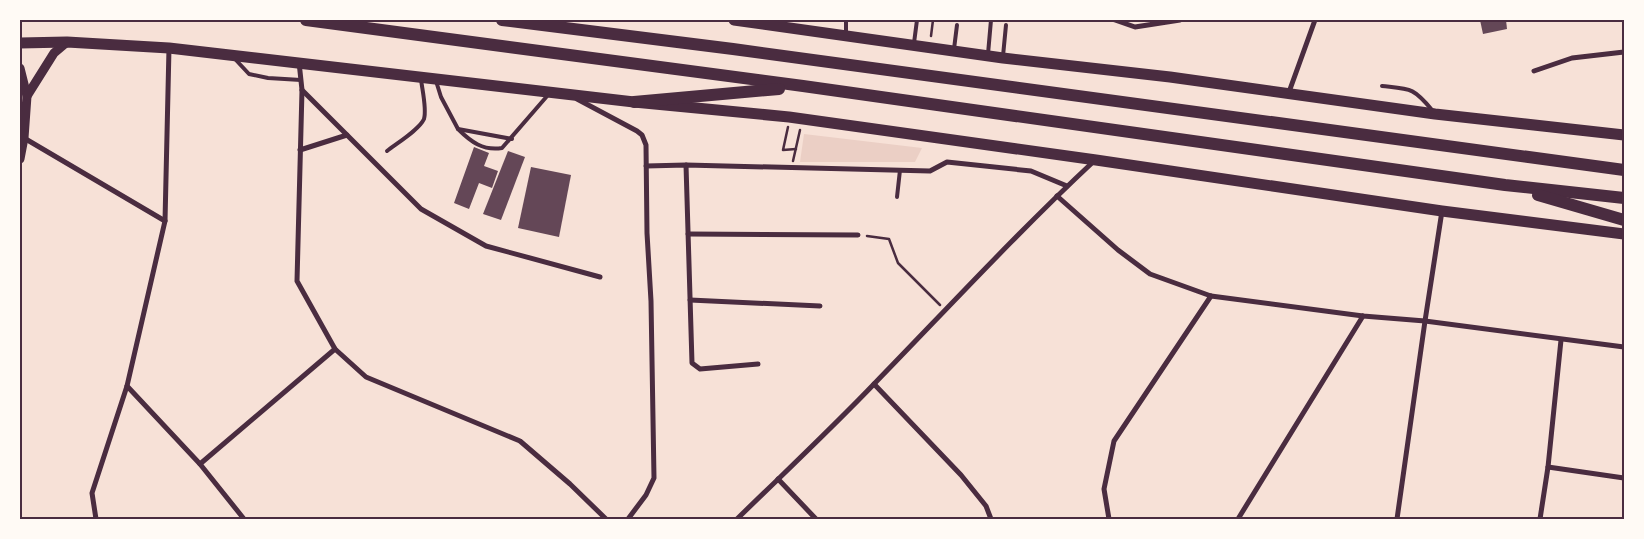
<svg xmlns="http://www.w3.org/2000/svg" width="1644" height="539" viewBox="0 0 1644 539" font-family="Spectral,serif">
<rect width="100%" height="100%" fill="#f7e1d7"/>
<polygon fill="#ebcfc5" points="804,134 922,148 915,162 800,162"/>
<g fill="#644757">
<polygon points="1480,20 1506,20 1507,29 1483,34"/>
<polygon points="474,147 489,153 484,166 498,171 492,188 479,183 469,209 454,203"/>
<polygon points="508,151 525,157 501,220 483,214"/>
<polygon points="531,167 571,175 559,237 518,228"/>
</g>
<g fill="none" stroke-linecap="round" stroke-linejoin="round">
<g stroke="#4a2c40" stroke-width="2.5">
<polyline points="931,36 933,20"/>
<polyline points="788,127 783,150 796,149"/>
<polyline points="793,161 800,130"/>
<polyline points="867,236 889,239 898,263 940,305"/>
</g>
<g stroke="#4a2c40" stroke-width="4">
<polyline points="846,20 846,35"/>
<polyline points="914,43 917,20"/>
<polyline points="954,49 957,25"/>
<polyline points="988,54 991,20"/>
<polyline points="1003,56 1006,25"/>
<polyline points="235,59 249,74 268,78 301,80"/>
<polyline points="436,81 441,97 458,129 512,139"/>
<path d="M1382,86C1410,89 1413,87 1432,110"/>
<path d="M458,129C471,142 483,151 502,148L548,95"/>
<path d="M387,151C397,143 419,130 424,119C427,109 422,89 421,79"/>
<polyline points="897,197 900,170"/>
</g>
<g stroke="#4a2c40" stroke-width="5">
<polyline points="1115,20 1135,27 1180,20"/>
<polyline points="299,62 302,90 297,281 335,349 366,377 520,441 570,484 606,519"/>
<polyline points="1534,71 1572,58 1624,52"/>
<polyline points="302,90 421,209 486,246 600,277"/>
<polyline points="1289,92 1315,20"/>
<polyline points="577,99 637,131 642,135 646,145 647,233 651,301 654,478 646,495 628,519"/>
<polyline points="24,138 165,221"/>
<polyline points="300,150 347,135"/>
<polyline points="686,165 692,363 700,369 758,364"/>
<polyline points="646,166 686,165 930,171 947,162 1031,171 1067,186"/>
<polyline points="1057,196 1118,250 1150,274 1211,296 1363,316 1425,321 1624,347"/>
<polyline points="688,234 858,235"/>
<polyline points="690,300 820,306"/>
<polyline points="874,384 961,475 986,506 991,519"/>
<polyline points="127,386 200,464 244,519"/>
<polyline points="200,464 335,349"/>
<polyline points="1548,467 1624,478"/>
<polyline points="778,479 816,519"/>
<polyline points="96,519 92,493 127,386 165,221 169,48"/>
<path d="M737,519C783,474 830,430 875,383C947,309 1017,233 1093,162"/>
<polyline points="1109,519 1104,489 1114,441 1211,296"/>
<polyline points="1238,519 1363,316"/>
<polyline points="1397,519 1425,321 1442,211"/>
<polyline points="1540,519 1548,467 1561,340"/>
</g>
<g stroke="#4a2c40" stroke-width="9">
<polyline points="20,68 27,96 24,138 20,159"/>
<polyline points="27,96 54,53 67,42"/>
</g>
<g stroke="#4a2c40" stroke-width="11">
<polyline points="734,20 1003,58 1170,77 1435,114 1624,135"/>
<polyline points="20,43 67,42 169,48 634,102 789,117 1096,160 1442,211 1624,234"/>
</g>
<g stroke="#4a2c40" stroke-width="12">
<polyline points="306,20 803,86 1505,185 1624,198"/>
<polyline points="502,20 733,49 1624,170"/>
<polyline points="634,102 779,89"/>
<polyline points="1538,195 1624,220"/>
</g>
</g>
<rect width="1644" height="539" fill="none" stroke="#fffaf5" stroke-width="42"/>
<rect x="21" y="21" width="1602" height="497" fill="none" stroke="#4a2c40" stroke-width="2"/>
</svg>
